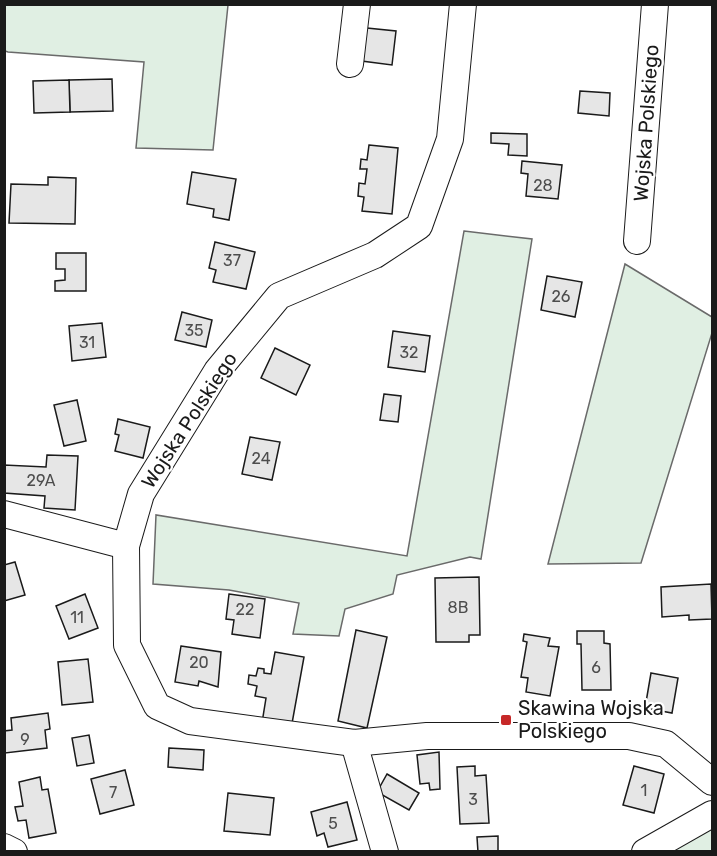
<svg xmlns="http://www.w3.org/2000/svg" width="717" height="856" viewBox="0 0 717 856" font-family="Rubik,sans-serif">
<rect width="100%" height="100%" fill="#fff"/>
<g fill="#e0efe3" stroke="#6a6a6a" stroke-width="1.5">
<polygon points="4,5 228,5 213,150 136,148 144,62 8,52 5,51"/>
<polygon points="464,231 532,239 481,559 470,557 397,575 393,594 345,609 339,636 293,634 299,603 229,590 153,584 156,515 407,556"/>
<polygon points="625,264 712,317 712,333 641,563 548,564"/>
<polygon points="712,827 712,851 667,851"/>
</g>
<g fill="#e6e6e6" stroke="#1a1a1a" stroke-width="1.5">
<polygon points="357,27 396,31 392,65 354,60"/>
<polygon points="112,79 113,111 70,112 69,80"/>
<polygon points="69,80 70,112 34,113 33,81"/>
<polygon points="580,91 610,93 609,116 578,113"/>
<polygon points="491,133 527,134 527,156 508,155 509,144 491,143"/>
<polygon points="369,145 398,148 392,214 362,211 364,197 358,196 359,183 365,184 367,169 360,169 361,159 367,160"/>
<polygon points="522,161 562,165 558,199 526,196 528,174 521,173"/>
<polygon points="192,172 236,179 229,220 213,217 214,209 187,204"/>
<polygon points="48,177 76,178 75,224 9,223 11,184 48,185"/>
<polygon points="215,242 255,252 246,289 213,282 216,270 209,268"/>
<polygon points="56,253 86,253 86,291 55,291 55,281 65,280 65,269 56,269"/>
<polygon points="547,276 582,282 575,317 541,310"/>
<polygon points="182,312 212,320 206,347 175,340"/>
<polygon points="102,323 106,357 72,361 69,326"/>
<polygon points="393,331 430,336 425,372 388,367"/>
<polygon points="275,348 310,365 296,395 261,378"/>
<polygon points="384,394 401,396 398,422 380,420"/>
<polygon points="77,400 86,441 64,446 54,405"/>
<polygon points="118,419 150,427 143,458 115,451 119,435 115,434"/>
<polygon points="250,437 280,442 272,480 242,474"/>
<polygon points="47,455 78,456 75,510 44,508 45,496 4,493 4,465 46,467"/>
<polygon points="15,562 25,595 4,601 4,565"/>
<polygon points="479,577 480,635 469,635 469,642 436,642 435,578"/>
<polygon points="711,584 712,619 689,620 689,615 662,617 661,587"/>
<polygon points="85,594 98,628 69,639 56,606"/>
<polygon points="229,594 265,599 260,638 232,634 234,620 226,619"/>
<polygon points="356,630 387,637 367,728 338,721"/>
<polygon points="577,631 604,631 604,643 610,644 611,690 582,690 581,644 577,644"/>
<polygon points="524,634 550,638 548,646 559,647 550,696 526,692 528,678 521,677 527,642 523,641"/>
<polygon points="181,646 221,652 218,687 199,681 198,686 175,682"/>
<polygon points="275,652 304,657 291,729 262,723 266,698 255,696 257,686 248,684 249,675 256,676 258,668 264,669 264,673 271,674"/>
<polygon points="88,659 93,702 62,705 58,662"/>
<polygon points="651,673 678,678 672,713 645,708"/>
<polygon points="48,713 50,729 45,730 47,748 5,753 4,731 12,730 11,718"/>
<polygon points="89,735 94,763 77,766 72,738"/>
<polygon points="169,748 204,750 203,770 168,767"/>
<polygon points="439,752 440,789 430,790 429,783 420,784 417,755"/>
<polygon points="475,766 475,776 486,775 489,823 460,824 457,767"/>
<polygon points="634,766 664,774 654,813 623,805"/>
<polygon points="125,770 134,805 100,814 91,779"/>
<polygon points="387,774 419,793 409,810 377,792"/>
<polygon points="40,777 42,790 48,789 56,833 29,838 26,820 18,821 15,807 23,806 19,782"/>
<polygon points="228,793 274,798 270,835 224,831"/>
<polygon points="347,802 357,840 328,847 324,833 317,836 311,812"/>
<polygon points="498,836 498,852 478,852 477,837"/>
</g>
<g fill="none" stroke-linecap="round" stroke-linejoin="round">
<g stroke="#1a1a1a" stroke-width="28">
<g id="minor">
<polyline points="463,4 450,139 419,226 375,255 279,296 217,371 141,494 126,546 127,645 157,706 190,721 354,743 427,736 629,736 666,744 712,782"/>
<polyline points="350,64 357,4"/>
<polyline points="637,241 655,4"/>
<polyline points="4,514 126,546"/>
<polyline points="354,743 385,852"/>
<polyline points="4,847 14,852"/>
<polyline points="645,852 712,814"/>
</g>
</g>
<use href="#minor" stroke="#fff" stroke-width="26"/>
</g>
<rect fill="#c62828" stroke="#fff" stroke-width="2" x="500" y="714" width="12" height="12" rx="3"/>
<g text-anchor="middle" stroke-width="4.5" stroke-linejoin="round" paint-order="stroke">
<g font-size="16" fill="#4d4d4d">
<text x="543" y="191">28</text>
<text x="232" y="266">37</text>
<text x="561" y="302">26</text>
<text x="194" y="336">35</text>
<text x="87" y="348">31</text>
<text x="409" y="358">32</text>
<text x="261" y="464">24</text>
<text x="41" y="486">29A</text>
<text x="458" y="613">8B</text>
<text x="245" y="615">22</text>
<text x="77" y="623">11</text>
<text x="199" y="668">20</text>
<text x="596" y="673">6</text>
<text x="25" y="745">9</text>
<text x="644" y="796">1</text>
<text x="113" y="798">7</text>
<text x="473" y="805">3</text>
<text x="333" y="829">5</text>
</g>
<g font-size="20" fill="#1a1a1a" stroke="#fff">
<text transform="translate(646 123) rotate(-86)" y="7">Wojska Polskiego</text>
<text transform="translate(189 420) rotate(-57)" y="7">Wojska Polskiego</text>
</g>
<g font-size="20" fill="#1a1a1a" stroke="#fff" text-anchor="start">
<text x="518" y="715">Skawina Wojska<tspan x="518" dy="23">Polskiego</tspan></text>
</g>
</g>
<rect width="717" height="856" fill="none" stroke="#1a1a1a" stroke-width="12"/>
</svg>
